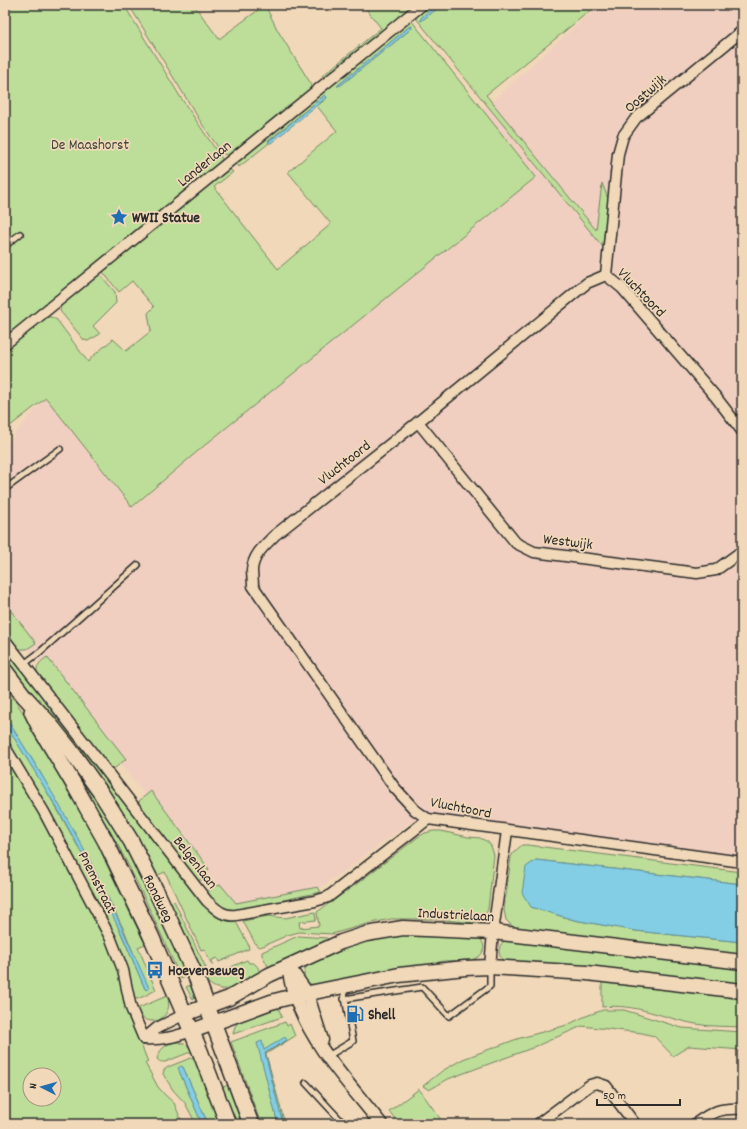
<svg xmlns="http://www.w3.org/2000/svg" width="747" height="1129" viewBox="0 0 747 1129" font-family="Dekko,sans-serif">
<rect width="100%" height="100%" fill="#f0d8b8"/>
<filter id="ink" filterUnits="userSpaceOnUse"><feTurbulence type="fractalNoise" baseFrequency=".025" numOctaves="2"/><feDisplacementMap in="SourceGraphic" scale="8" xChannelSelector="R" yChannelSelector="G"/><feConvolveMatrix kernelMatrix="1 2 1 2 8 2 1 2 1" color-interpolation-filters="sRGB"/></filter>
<g filter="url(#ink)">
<polygon fill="#f0cfc0" points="599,5 742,5 742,866 411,822 314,893 234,906 5,620 5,446 46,397 134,506 504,192 470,121"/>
<g fill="#bcde98" stroke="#748462" fill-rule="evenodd">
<polygon points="5,5 124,5 181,98 222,159 221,164 5,340"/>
<polygon points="129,5 194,5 219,39 265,5 278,31 311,84 310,92 231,157 222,153 202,124"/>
<polygon points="363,5 417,5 329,76 324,77 322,76 381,28"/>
<polygon points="427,5 436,5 421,18 421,21 442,5 597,5 486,95 596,230 602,183 608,199 603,247 415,17 415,14"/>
<path d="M411,20L536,177L205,445L132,507L46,398L5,430V348L45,317H51L57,320L88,362L92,357L113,339L126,351L151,331L148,313L154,307L132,281L119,292L102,271L228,168L233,172L214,187L278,269L331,224L288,172L337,131L317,106L327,98L325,95L268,141L269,143L239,167L236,160ZM410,26L412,27L411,29L341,85L337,86Z"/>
<polygon points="98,272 115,292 116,303 93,326 100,334 88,341 84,340 60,311 62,301"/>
<polygon points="5,603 36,643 27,649 20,649 16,647 5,633"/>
<path d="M5,648L209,911C217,919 225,921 236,922L248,944L249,949L219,962L217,958L212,960L213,965H212L204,949L201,950L165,872L158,875L137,847L82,759L5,659Z"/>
<path d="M47,657L126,759L115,768H110L37,674C36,665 40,662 47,657Z"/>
<path d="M5,686L44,743L98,842L106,863L145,944L138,947L156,990L138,999L133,997L29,779L5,739V723C32,766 58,809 82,854C106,897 126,944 145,989L148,990L125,932L89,860L40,772L5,716Z"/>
<path d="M37,713L131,849L190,975L181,979C162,936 143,893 121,851C96,804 66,759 37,713Z"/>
<path d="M5,753L48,827L108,941L120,977L128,1012L148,1062L145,1063L158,1087L165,1095L174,1103L183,1124H15L5,1113ZM30,1075H54V1099H30Z"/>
<polygon points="151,791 209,869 202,880 197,880 139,805 139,801"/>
<path d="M433,831H441L468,837L480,838L488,842L491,846L494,855L488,909C485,917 481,921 473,923L437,919H391L371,923L332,934L299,932L288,935L263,946L259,947L256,945L243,921L268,916L285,918L315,912L316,920L299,922L300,928L319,926L317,912L355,885L418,837L425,833Z"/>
<polygon points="522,845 528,845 742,872 742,884 536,860 531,907 574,920 636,931 742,942 742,956 514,928 506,920 504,910 511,857 514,852"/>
<path d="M221,885L236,903L318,887L321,892L242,909C225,911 219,907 208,894L210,887Z"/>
<polygon points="174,901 206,968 198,971 183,943 171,902"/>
<path d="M429,934L452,937L470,936L478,937C482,940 485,945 483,951C478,966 451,958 439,962C435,963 432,967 428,969L314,985C309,984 305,980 304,975C304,972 305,968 307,966C313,959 361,942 373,939C391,935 410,935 429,934Z"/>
<polygon points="298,936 327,938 328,940 269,968 262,955 262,952"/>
<path d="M507,939L742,968V987L505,962C496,955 498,944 507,939Z"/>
<path d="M247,960L249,963C256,962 258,967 260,973C240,984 224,1000 204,979Z"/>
<path d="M602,980L742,997V1027C726,1026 711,1027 696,1024C662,1018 637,1003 602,1007Z"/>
<polygon points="193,984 197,997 194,999 192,998 186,987"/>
<path d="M167,996C171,1006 168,1014 159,1020C148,1023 141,1019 136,1009Z"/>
<polygon points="277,1005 282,1017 233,1034 235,1026 242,1019"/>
<polygon points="603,1010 624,1010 682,1028 742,1032 742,1050 689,1046 673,1056 654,1036 642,1033 582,1026 532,1048 448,1079 429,1090 423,1086 442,1071 463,1059 517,1039 567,1025 586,1016"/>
<polygon points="285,1022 287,1026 290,1024 295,1036 266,1054 285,1124 283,1124 265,1053 286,1041 285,1038 264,1050 258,1043 278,1124 261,1124 231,1042"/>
<path d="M176,1042C184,1043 188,1045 193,1051L165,1062C161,1062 160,1062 157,1059C160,1048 166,1044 176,1042Z"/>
<polygon points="198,1055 224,1124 208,1124 183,1067 180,1073 202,1124 196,1124 185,1103 173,1090 163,1074 164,1070 168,1067"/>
<polygon points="228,1085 242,1124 232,1124 219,1089"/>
<polygon points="419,1089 444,1124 399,1124 389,1111"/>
</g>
<g fill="#83cee4" stroke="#608d9a">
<polygon points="436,5 442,5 421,21 420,20 423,16"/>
<polygon points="412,26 411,29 341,85 337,86 409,27"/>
<polygon points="325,95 327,97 271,143 269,143 268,142"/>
<path d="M5,716C35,763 64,811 90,861C111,903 130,945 149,988L148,990L145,989L123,937L83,855L60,813L5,723Z"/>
<polygon points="536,860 742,884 742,942 636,931 574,920 531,907 522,893 526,867"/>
<polygon points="285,1037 287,1040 265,1053 283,1124 278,1124 257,1043 262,1041 264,1050"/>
<polygon points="181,1066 183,1067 208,1124 202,1124 180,1073 178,1068"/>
</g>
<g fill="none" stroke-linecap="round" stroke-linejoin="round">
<g stroke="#2b2b2b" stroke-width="8">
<g id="service">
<polyline points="5,246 20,234"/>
<polyline points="5,489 60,449"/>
<polyline points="24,664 40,652 138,565"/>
<polyline points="344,999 422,987 449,1016 490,986 490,968"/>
<polyline points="328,1056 353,1041 343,987"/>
<polyline points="306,1083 344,1124"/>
</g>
</g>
<g stroke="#2b2b2b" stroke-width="13">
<g id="minor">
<polyline points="606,275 618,154 623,136 636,118 742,31"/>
<polyline points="5,344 422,5"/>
<polyline points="418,422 516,543 534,552 697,573 716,570 742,551"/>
<path d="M742,431L715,396L622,288L606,275L587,283L418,422L275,535C265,545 253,555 252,570C252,575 253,581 253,586L394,787L415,810L428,819L742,862"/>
<path d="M5,640L207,901C216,909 223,917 236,915L315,901L328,897L413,831L428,819"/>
<polyline points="5,747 44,812 111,939 123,970 131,1008 144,1039"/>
<polyline points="490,967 493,932 507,831"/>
<path d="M144,1039C163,1040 174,1037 192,1031"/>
<polyline points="144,1039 157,1028 185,1014"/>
<polyline points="538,1124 590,1085 597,1083 606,1086 635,1124"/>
<path d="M695,1124C713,1111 720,1108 742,1109"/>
</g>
</g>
<g stroke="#2b2b2b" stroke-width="15">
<g id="tertiary">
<path d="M288,966C290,976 291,987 295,996C312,1046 349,1083 381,1124"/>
<polyline points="291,970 307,993 322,1040"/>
</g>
</g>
<g stroke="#2b2b2b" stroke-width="17">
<g id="secondary">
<polyline points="185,1014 229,998 269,975 341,942 366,934 403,928 493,932 742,962"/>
<polyline points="192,1031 271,1002 294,996 399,975 465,968 490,967 587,973 742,991"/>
</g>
</g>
<g stroke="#2b2b2b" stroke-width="18">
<g id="primary">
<polyline points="5,671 24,696 48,722 71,751 101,793 131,841 158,895 197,979 251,1124"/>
<polyline points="32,712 40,728 76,788 106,842 151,936 200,1051 228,1124"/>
</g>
</g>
<use href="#service" stroke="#f0d8b8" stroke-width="5"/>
<use href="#minor" stroke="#f0d8b8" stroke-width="10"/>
<use href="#tertiary" stroke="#f0d8b8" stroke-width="12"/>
<use href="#secondary" stroke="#f0d8b8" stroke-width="14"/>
<use href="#primary" stroke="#f0d8b8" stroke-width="15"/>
</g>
</g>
<defs>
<g id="sight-bare" transform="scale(1.38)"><path d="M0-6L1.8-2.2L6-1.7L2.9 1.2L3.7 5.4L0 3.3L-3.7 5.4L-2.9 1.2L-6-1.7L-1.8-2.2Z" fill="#1f6fb2" stroke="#f0d8b8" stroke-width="2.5" paint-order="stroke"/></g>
<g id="bus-bare" transform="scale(1.38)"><path d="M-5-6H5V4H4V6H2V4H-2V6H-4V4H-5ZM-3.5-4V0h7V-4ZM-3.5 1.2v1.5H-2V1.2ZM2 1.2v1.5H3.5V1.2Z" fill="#1f6fb2" stroke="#f0d8b8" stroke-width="2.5" paint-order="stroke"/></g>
<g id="fuel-bare" transform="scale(1.38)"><path d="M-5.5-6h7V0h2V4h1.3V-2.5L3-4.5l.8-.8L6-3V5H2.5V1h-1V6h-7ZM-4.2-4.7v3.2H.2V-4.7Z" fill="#1f6fb2" stroke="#f0d8b8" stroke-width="2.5" paint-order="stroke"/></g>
</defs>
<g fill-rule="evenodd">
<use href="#sight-bare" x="119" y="217"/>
<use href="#bus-bare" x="155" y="970"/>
<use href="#fuel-bare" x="355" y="1014"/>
</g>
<g text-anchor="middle" stroke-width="3.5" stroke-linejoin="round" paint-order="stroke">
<g font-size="15" fill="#2b2b2b" stroke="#f0d8b8">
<text transform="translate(645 93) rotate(-41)" y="5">Oostwijk</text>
<text transform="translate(204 163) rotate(-39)" y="5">Landerlaan</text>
<text transform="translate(642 292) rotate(46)" y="5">Vluchtoord</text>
<text transform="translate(344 462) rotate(-38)" y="5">Vluchtoord</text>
<text transform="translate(568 541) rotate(7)" y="5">Westwijk</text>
<text transform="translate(461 807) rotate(11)" y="5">Vluchtoord</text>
<text transform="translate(196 862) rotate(52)" y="5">Belgenlaan</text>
<text transform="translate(98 882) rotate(63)" y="5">Pnemstraat</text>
<text transform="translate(159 898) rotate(64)" y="5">Rondweg</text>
<text transform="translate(456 914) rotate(3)" y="5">Industrielaan</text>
</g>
<g font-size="15" fill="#41463b" stroke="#f0d8b8">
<text x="90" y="149">De Maashorst</text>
</g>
<g font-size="15" font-weight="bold" fill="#2b2b2b" stroke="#f0d8b8" text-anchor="start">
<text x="132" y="222">WWII Statue</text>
<text x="168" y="975">Hoevenseweg</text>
<text x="368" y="1019">Shell</text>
</g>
</g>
<rect width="747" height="1129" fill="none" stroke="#f0d8b8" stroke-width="20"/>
<rect x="10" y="10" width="727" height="1109" fill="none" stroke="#2b2b2b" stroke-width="1.5" filter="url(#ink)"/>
<g transform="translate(42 1087) rotate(276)"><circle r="19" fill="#f0d8b8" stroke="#a19380"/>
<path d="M0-3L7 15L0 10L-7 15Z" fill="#1f6fb2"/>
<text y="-6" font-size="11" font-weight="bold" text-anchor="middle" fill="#2b2b2b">N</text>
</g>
<path d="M597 1099v6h83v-6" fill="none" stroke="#2b2b2b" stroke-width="2"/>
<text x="603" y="1099" font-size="12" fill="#2b2b2b" stroke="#f0d8b8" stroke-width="3" paint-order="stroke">50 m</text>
</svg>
